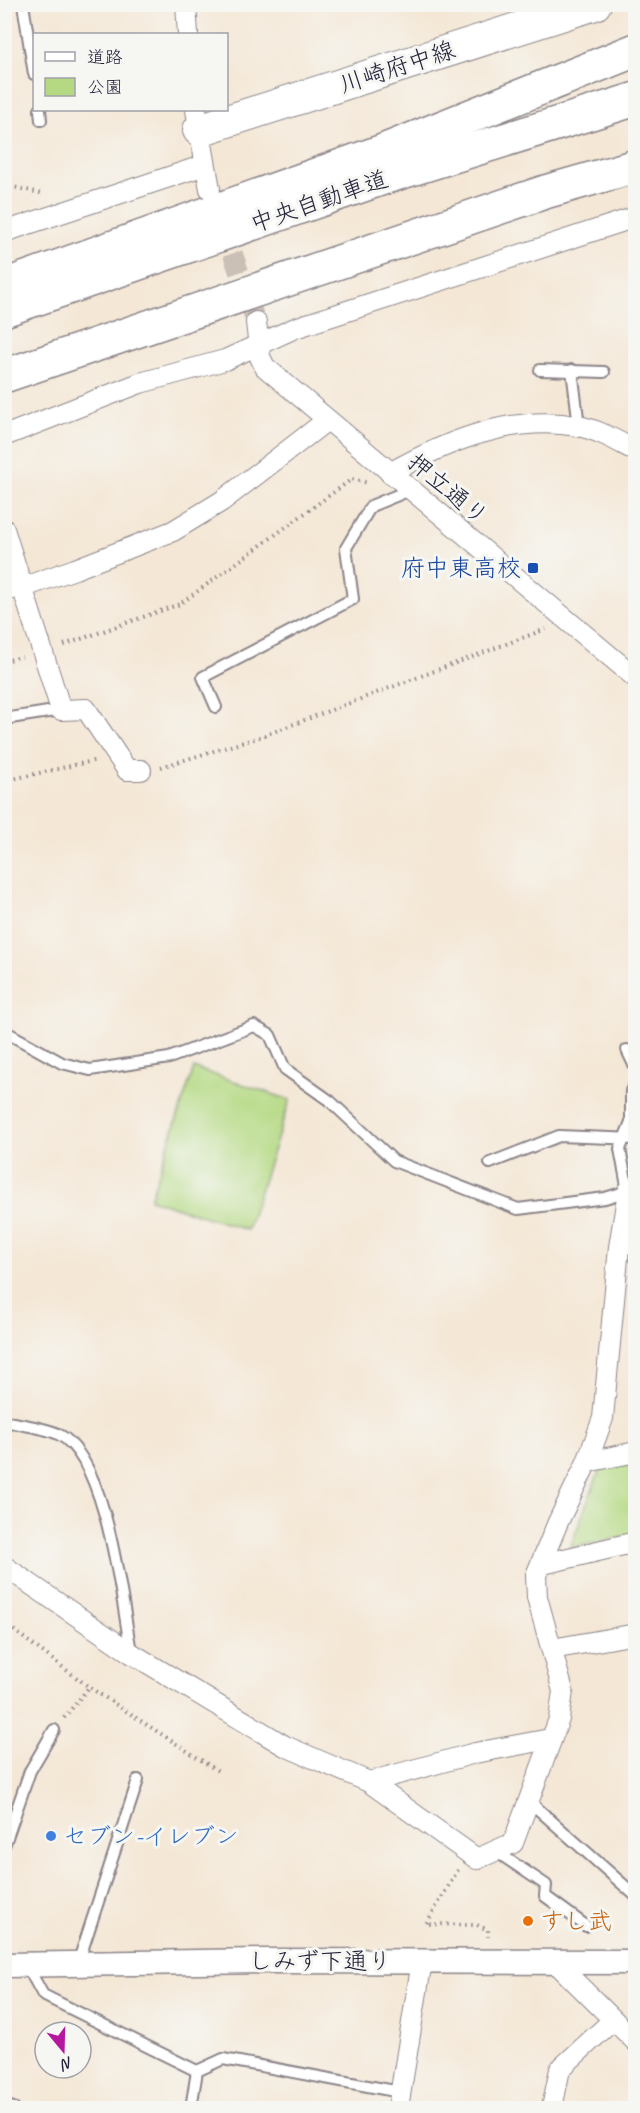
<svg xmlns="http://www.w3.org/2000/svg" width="640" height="2113" viewBox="0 0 640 2113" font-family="Caveat,'Klee One',sans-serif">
<rect width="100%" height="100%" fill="#f6f6f2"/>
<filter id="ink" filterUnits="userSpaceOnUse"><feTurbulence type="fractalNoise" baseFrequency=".0167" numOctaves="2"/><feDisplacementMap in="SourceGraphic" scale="12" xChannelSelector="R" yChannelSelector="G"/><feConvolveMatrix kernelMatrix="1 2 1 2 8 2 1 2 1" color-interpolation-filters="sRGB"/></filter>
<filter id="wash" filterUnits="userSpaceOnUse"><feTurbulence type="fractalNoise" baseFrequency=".008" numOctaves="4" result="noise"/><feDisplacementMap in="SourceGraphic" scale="24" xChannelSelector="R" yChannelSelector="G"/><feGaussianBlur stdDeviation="1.35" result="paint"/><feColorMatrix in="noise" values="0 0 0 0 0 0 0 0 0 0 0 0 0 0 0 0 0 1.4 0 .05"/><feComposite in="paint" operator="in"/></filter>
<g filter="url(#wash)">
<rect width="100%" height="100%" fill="#f4e7d5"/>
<g fill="#b4d982" stroke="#6b7e5e" stroke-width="1.5">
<polygon points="194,1068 290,1100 247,1230 150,1199"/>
<polygon points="629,1464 635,1497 635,1535 570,1548 601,1466"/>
</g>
</g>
<g filter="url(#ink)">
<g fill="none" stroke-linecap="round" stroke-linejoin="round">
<polyline stroke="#cac0b6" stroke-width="20" stroke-dasharray="20 10" stroke-linecap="butt" points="223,225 256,322"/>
<g stroke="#8b8488" stroke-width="14">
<g id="service">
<polyline points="23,4 34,74"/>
<polyline points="40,110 41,120"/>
<polyline points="540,370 604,372"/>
<polyline points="572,370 579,426"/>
<polyline points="216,707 203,677 353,599 346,548 371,506 410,490"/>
<polyline points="4,719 61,710"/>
<polyline points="4,1031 62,1063 90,1070 169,1058 254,1026 270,1035 285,1069 330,1101 394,1161 518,1209 605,1198 628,1191 620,1149 631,1122 631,1091 636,1083"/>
<polyline points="627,1050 636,1069"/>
<polyline points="490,1163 559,1136 636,1139"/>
<polyline points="619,1247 636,1249"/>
<path d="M4,1421C21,1425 43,1427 58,1434C107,1457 122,1602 131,1652"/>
<polyline points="530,1802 636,1896"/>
<polyline points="4,1846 30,1771 54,1730"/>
<polyline points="494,1850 546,1885 545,1896 586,1926"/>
<polyline points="78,1963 138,1780"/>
<polyline points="26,1964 43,1995 197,2071"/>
<polyline points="4,2105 13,2108"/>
<polyline points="191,2108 197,2071 223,2059 400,2092"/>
</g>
</g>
<g stroke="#8b8488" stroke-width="22">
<g id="minor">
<polyline points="186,4 188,34"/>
<polyline points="196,110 210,189"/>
<polyline points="4,232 205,165"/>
<polyline points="256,322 260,357 265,367 636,678"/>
<polyline points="4,436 140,383 225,360 295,328 636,217"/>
<path d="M390,473C445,442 512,414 577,426C597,429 617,441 636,451"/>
<polyline points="4,529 61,710 86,709 127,770 141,770"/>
<polyline points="4,590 24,587 75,569 173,531 222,501 326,421"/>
<polyline points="587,1462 636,1452"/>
<polyline points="543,1564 636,1542"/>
<polyline points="4,1566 131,1653 285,1746 369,1782 477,1859 513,1843 559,1719 563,1691 537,1597 536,1575 558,1522 587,1462 603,1418 619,1247 628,1191"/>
<polyline points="552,1649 636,1634"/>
<polyline points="369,1782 475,1753 550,1739"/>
<polyline points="554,1961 636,2042"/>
<polyline points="398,2108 422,1961"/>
<polyline points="552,2108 560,2069 612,2021"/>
</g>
</g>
<g stroke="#8b8488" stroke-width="27">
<polyline id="tertiary" points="4,1965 267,1961 636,1962"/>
</g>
<g stroke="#8b8488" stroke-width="34">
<polyline id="primary" points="199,130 595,4"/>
</g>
<g stroke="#8b8488" stroke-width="36">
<g id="motorway">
<polyline points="4,286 383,151 636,50"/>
<polyline points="4,310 389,176 636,99"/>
<polyline points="4,376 545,192 636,166"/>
</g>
</g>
<g stroke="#8b8488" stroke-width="4" stroke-dasharray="1.5 4.5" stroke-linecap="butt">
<polyline points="4,185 45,194"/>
<polyline points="64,645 180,604 352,479 368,483"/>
<polyline points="4,661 22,657"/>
<polyline points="161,767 257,738 546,629"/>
<polyline points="4,781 97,760"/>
<polyline points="4,1623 89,1687 218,1771"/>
<polyline points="64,1718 89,1687"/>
<polyline points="458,1870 426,1924 477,1925 488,1930 488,1937"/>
</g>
<use href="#service" stroke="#fff" stroke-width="10"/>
<use href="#minor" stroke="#fff" stroke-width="20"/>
<use href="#tertiary" stroke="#fff" stroke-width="24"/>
<use href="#primary" stroke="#fff" stroke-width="32"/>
<use href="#motorway" stroke="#fff" stroke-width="33"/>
</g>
</g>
<rect fill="#1a4fb4" stroke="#f6f6f2" stroke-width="2" x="527" y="562" width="12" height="12" rx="3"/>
<circle fill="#3f7fe0" stroke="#f6f6f2" stroke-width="2" cx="51" cy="1836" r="6"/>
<circle fill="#e8710a" stroke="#f6f6f2" stroke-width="2" cx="528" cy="1921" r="6"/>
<g text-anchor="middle" stroke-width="6" stroke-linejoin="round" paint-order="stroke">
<g font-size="24" fill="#22223b" stroke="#f6f6f2">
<text transform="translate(397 67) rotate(-18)" y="8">川崎府中線</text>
<text transform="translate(319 201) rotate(-19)" y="8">中央自動車道</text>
<text transform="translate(448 489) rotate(40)" y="8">押立通り</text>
<text x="320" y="1969">しみず下通り</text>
</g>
<g font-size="24" fill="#164399" stroke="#f6f6f2" text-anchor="end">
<text x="521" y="576">府中東高校</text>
</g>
<g font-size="24" fill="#366cbe" stroke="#f6f6f2" text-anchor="start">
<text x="63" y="1844">セブン-イレブン</text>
</g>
<g font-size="24" fill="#c56008" stroke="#f6f6f2" text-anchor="start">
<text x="540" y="1929">すし武</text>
</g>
</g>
<rect width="640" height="2113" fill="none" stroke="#f6f6f2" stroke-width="24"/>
<rect x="33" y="33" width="195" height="78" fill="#f6f6f2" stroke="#a1a1a9" stroke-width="1.5"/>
<rect x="45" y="52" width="30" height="9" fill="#ffffff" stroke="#a1a1a9" stroke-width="1.5"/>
<text x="87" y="63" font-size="18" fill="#22223b">道路</text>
<rect x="45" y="78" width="30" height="18" fill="#b4d982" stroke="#a1a1a9" stroke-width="1.5"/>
<text x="87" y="93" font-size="18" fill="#22223b">公園</text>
<g transform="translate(63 2050) rotate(161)"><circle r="28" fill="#f6f6f2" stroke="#a1a1a9" stroke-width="1.5"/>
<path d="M0-4.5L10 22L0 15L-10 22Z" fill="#b5179e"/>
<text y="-9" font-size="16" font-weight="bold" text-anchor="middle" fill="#22223b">N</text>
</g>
</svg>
